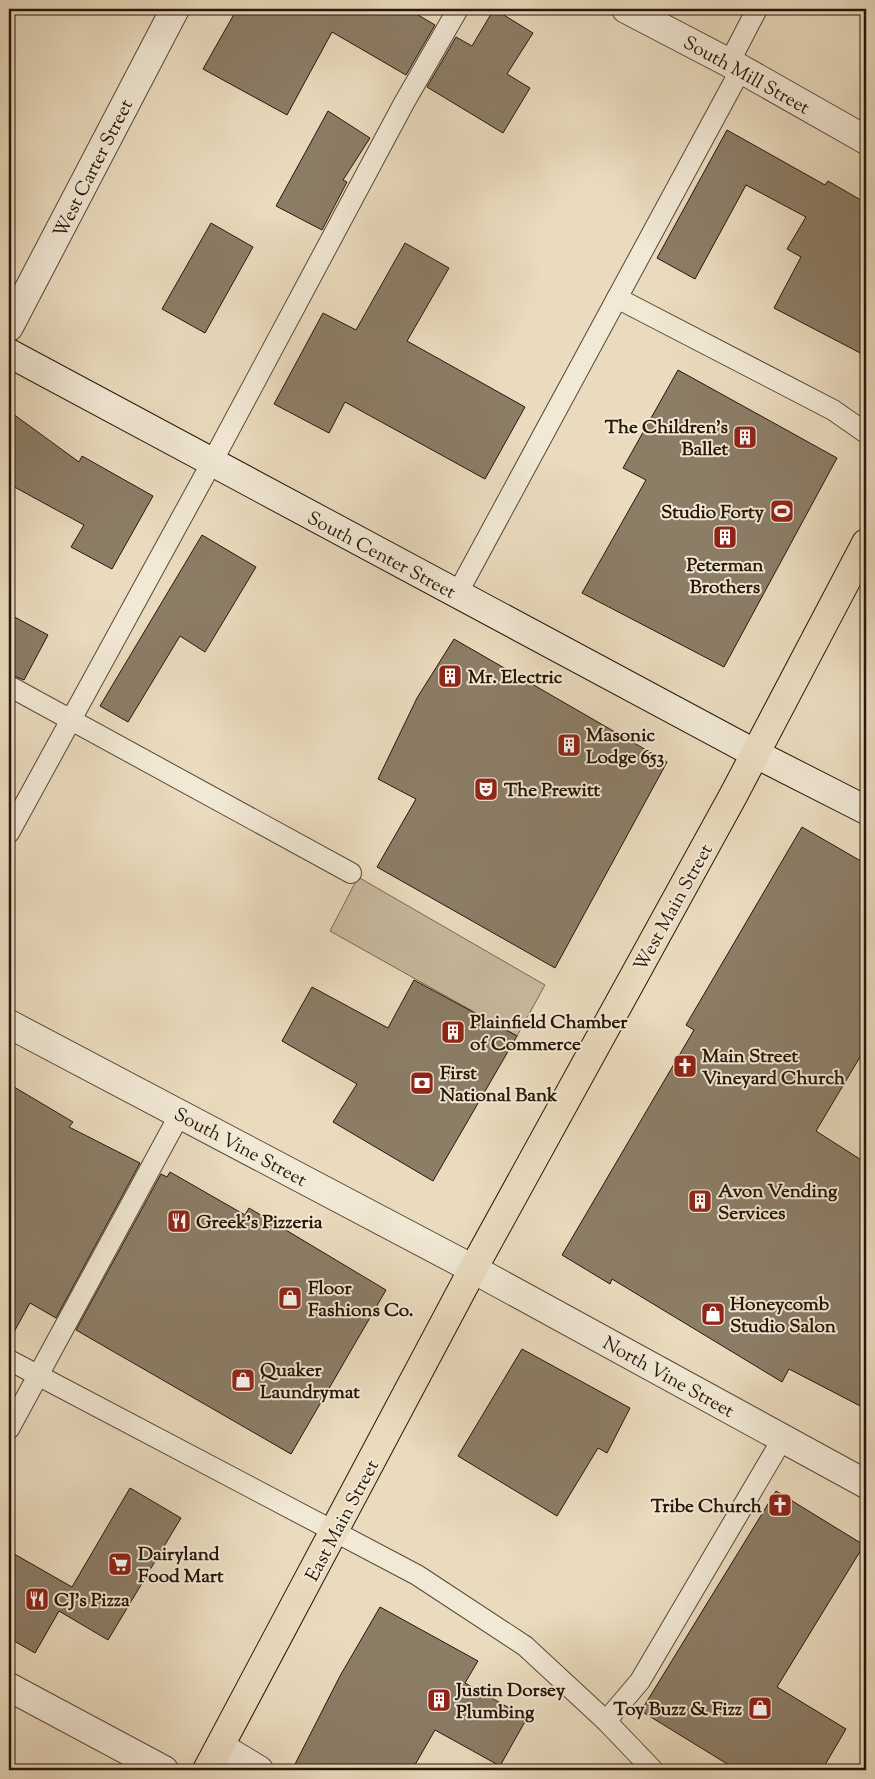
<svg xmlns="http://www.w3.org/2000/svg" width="875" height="1779" viewBox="0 0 875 1779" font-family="'Sorts Mill Goudy',serif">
<rect width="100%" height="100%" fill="#eadbbe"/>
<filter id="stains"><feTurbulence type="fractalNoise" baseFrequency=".004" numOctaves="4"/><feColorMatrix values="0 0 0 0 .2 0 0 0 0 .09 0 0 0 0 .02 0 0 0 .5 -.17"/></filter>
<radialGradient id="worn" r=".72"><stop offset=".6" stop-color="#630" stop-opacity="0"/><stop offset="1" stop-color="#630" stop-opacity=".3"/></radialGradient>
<polygon fill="#c9ba9f" stroke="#786854" points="358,877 545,985 517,1036 330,931"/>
<g fill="#8c7d67" stroke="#261708">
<polygon points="237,9 408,9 435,25 406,75 332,32 287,115 203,69"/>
<polygon points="494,9 533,33 507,74 530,88 503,133 427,87 456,37 472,46"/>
<polygon points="328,111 370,138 343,180 347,182 322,230 276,206"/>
<polygon points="727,130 825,185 828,181 866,203 866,356 774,308 801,257 787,249 806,217 746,185 695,279 657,258"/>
<polygon points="211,223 253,247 205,333 162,309"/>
<polygon points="405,243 449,268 407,341 525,407 485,479 345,402 329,433 274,404 323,313 356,330"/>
<polygon points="678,370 837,458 724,667 582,593 646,480 623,468"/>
<polygon points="9,411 79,462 82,456 153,496 112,569 71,547 84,525 9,484"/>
<polygon points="202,535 256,567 205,652 180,636 128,722 100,706"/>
<polygon points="9,614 48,635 24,680 9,674"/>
<polygon points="454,639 667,762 555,968 377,867 416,799 378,779 417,698"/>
<polygon points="802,827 866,864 866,1047 816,1131 866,1163 866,1409 789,1369 782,1382 612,1279 610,1284 562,1255 694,1030 686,1025"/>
<polygon points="414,980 517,1036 433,1181 333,1122 357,1084 282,1041 312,987 388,1028"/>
<polygon points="9,1084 73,1122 69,1127 140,1163 56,1318 30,1303 9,1341"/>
<polygon points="170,1172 245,1215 249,1208 386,1290 291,1454 76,1330 161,1174 167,1177"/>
<polygon points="522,1349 630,1408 607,1453 598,1448 557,1516 458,1456"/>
<polygon points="130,1488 181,1518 108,1640 59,1611 35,1653 9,1638 9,1551 72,1587"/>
<polygon points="776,1491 864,1545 777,1687 846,1729 822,1770 737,1770 641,1711"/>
<polygon points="380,1607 478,1661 465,1683 527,1718 500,1766 435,1730 412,1770 292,1770 340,1676"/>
</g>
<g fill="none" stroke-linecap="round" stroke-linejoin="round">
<g stroke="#574836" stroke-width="22">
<g id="lane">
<polyline points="729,63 757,9"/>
<polyline points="617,298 833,410 866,433"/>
<polyline points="457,594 741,69"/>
<polyline points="9,686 351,873"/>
<polyline points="9,833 212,462 404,103 458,9"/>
<polyline points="9,1360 417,1575 525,1646 606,1721 653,1770"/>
<polyline points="9,1429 180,1114"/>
<polyline points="606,1721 640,1681 783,1438"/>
</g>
</g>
<g stroke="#574836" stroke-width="30">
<g id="street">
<polyline points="626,9 741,69 866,140"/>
<polyline points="9,327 175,9"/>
<polyline points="9,1024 473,1269 866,1484"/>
<polyline points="9,1687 164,1770"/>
<polyline points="221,1747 259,1770"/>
</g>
</g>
<g stroke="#261708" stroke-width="30">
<polyline id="secondary" points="9,353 756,754 866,810"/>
</g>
<g stroke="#261708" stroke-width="30">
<polyline id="primary" points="207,1770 473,1269 733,796 866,543"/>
</g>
<use href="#lane" stroke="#f1e8d5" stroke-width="20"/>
<use href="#street" stroke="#f1e8d5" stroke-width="28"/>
<use href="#secondary" stroke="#f1e8d5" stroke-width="28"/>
<use href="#primary" stroke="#eadbbe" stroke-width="28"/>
</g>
<defs>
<g id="building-square" transform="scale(1.25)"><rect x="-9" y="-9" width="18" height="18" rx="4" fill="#8f2418" stroke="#f1e8d5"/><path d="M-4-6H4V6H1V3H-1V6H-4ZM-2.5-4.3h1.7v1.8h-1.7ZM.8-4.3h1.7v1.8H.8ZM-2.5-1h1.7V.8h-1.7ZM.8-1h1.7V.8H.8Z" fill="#fff"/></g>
<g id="stadium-square" transform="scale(1.25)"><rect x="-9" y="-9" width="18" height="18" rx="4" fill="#8f2418" stroke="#f1e8d5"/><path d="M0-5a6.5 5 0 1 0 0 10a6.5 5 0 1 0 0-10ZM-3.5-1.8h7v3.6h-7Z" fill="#fff"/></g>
<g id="theatre-square" transform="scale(1.25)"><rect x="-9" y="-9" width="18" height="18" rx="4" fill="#8f2418" stroke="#f1e8d5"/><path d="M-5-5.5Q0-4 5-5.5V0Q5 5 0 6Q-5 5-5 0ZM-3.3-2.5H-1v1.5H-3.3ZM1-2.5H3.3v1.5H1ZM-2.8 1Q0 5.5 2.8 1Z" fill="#fff"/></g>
<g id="church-square" transform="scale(1.25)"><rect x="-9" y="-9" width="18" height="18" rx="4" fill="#8f2418" stroke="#f1e8d5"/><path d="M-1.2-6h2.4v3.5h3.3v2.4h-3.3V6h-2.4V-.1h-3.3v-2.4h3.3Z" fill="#fff"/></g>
<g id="bank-square" transform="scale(1.25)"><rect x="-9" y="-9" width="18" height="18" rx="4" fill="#8f2418" stroke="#f1e8d5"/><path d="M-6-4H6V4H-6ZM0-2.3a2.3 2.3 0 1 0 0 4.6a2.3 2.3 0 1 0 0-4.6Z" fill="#fff"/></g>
<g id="restaurant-square" transform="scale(1.25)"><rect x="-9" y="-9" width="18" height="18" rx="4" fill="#8f2418" stroke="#f1e8d5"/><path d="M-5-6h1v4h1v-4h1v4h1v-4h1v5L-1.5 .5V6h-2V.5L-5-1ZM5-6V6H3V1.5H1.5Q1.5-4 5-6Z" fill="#fff"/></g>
<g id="shop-square" transform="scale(1.25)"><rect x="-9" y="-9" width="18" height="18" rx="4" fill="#8f2418" stroke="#f1e8d5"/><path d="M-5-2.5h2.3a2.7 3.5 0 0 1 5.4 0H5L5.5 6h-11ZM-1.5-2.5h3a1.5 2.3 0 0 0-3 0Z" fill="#fff"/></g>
<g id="supermarket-square" transform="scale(1.25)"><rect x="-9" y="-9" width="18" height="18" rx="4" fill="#8f2418" stroke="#f1e8d5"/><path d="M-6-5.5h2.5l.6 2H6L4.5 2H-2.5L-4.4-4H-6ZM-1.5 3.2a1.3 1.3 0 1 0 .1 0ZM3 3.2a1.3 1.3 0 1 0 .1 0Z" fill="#fff"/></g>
</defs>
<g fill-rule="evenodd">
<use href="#building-square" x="745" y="437"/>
<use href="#stadium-square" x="782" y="511"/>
<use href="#building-square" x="725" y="537"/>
<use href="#building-square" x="450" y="676"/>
<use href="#building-square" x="569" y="745"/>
<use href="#theatre-square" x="486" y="789"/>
<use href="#building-square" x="453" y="1032"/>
<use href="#church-square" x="685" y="1066"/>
<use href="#bank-square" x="422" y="1083"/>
<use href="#building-square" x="700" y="1201"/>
<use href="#restaurant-square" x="179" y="1221"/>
<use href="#shop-square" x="290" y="1298"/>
<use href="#shop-square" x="713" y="1314"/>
<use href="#shop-square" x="243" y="1380"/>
<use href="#church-square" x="780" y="1505"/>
<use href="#supermarket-square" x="120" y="1564"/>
<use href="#restaurant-square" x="37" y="1599"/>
<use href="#building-square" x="439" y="1700"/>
<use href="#shop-square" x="760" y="1708"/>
</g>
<g text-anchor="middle" stroke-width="4" stroke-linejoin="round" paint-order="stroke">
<g font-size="19" fill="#261708" stroke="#f1e8d5">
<text transform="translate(747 74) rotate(29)" y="7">South Mill Street</text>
<text transform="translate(92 168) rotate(-63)" y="7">West Carter Street</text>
<text transform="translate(382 554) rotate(28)" y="7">South Center Street</text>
<text transform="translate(672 907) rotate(-61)" y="7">West Main Street</text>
<text transform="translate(241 1146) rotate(28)" y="7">South Vine Street</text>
<text transform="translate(669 1376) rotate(29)" y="7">North Vine Street</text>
<text transform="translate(341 1520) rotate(-62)" y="7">East Main Street</text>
</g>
<g font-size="19" font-weight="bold" fill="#261708" stroke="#f1e8d5" text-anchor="start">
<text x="728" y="433" text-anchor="end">The Children's<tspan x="728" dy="22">Ballet</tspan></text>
<text x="764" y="518" text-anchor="end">Studio Forty</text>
<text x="725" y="571" text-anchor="middle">Peterman<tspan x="725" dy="22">Brothers</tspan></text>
<text x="468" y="683">Mr. Electric</text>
<text x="586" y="741">Masonic<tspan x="586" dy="22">Lodge 653</tspan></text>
<text x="504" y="796">The Prewitt</text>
<text x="470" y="1028">Plainfield Chamber<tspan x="470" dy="22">of Commerce</tspan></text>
<text x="702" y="1062">Main Street<tspan x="702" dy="22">Vineyard Church</tspan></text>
<text x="440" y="1079">First<tspan x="440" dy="22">National Bank</tspan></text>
<text x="718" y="1197">Avon Vending<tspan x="718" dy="22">Services</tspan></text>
<text x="196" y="1228">Greek's Pizzeria</text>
<text x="308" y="1294">Floor<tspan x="308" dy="22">Fashions Co.</tspan></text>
<text x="730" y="1310">Honeycomb<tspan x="730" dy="22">Studio Salon</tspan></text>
<text x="260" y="1376">Quaker<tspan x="260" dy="22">Laundrymat</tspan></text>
<text x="762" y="1512" text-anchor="end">Tribe Church</text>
<text x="138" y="1560">Dairyland<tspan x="138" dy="22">Food Mart</tspan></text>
<text x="54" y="1606">CJ's Pizza</text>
<text x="456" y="1696">Justin Dorsey<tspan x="456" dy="22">Plumbing</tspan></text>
<text x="742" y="1715" text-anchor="end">Toy Buzz &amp; Fizz</text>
</g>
</g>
<rect width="875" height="1779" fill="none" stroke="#eadbbe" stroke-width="30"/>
<rect x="10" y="10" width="855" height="1759" fill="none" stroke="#261708" stroke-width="2.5"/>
<rect x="15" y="15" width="845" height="1749" fill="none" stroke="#261708"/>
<rect width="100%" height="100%" filter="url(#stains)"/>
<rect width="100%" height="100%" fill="url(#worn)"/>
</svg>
